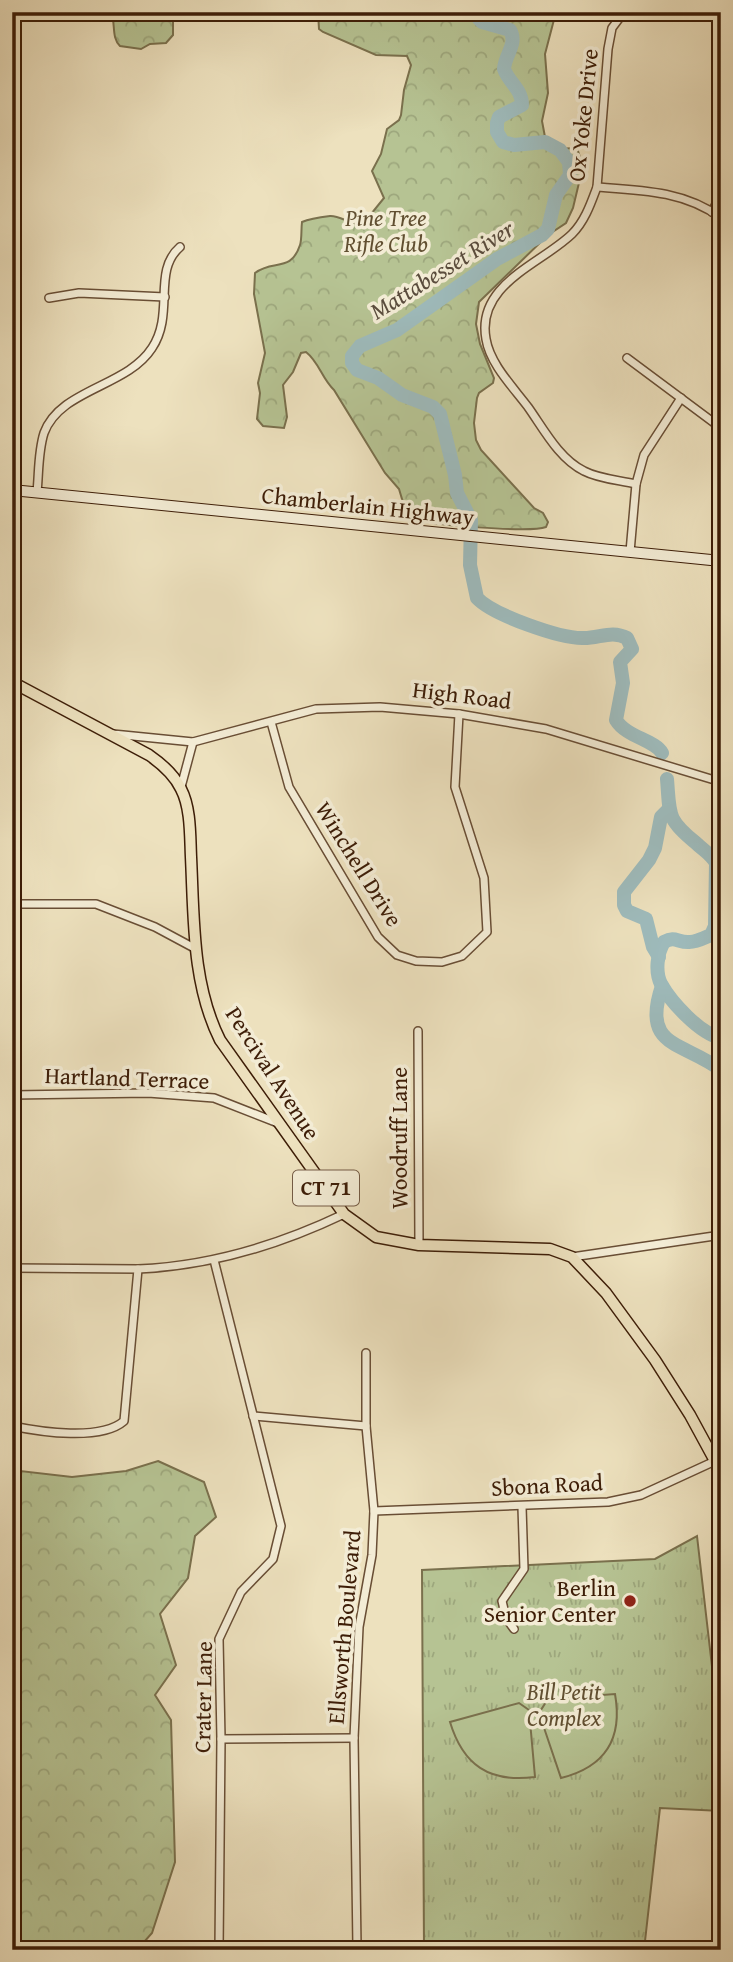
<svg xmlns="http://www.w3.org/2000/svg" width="733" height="1962" viewBox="0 0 733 1962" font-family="'Gentium Book Plus',serif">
<defs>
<pattern id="grass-tufts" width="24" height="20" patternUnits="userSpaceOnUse" patternTransform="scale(1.75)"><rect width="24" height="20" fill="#b6c393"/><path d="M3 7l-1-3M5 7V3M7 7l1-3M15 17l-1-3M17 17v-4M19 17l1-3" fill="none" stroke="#9da77d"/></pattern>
<pattern id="forest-crowns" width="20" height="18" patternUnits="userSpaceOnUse" patternTransform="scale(1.75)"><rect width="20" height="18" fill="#b6c393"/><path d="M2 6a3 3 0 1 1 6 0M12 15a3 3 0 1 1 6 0" fill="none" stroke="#9da77d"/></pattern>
</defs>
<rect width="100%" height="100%" fill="#ede1be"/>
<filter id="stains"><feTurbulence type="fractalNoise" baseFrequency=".00286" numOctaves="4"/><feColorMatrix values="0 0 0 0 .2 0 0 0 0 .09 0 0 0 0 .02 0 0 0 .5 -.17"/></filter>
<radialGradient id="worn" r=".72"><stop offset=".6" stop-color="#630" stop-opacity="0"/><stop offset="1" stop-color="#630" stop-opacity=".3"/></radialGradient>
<polygon fill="url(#grass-tufts)" stroke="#7a704d" stroke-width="2" points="697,1536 721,1745 721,1811 660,1808 644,1950 424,1950 422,1570 655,1559"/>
<g fill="url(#forest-crowns)" stroke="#7a704d" stroke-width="2">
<path d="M111,12H173V35L166,43L150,44L141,49L120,46C111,37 116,24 111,12Z"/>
<path d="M318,12H556L545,54L548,93L542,121L545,137L550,144L559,149L574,148L578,151L583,166L573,208L566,223L548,235L479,302L476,324L480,344L494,378L493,383L479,393L477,398L474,423L476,440L481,450L534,508L543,513L548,522L546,527C530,533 427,525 410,518L405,509L399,489L385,473L334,390C322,379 319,362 306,352L301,353L293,372L283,385L287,417L284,428L263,426L257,419L260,393L258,383L265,353L254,294L255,273C273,259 291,273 300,245C302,239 301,230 302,222C309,219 322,217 330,216C343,215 359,233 372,219L371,214L384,198L372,171L381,154L387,129L399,120L401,115L404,90L411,65L407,56L376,55L323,32L319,29Z"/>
<polygon points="158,1461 204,1482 216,1517 195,1536 188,1578 160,1614 176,1665 155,1695 171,1720 175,1862 152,1933 137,1950 12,1950 12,1470 72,1477 126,1471"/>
</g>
<g fill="#b6c393" stroke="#7a704d" stroke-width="2">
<path d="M615,1694C623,1739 605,1767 561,1778L539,1713L548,1699Z"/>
<path d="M519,1703L529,1710L535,1777C489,1783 463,1765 450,1722Z"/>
</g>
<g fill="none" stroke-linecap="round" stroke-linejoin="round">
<g stroke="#9ebbbc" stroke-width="14">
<path d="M479,12V19L482,22L510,30C518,44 505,54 504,69C509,83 522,89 522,105L499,117L497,123V132L503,142L514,145L545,142L560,150L569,162L570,175L556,195L548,229L542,235L497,259L397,330L360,346L352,356V363L357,370L378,378L402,395L433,407L440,414L455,475L457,493L471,520L470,565L477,598C493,615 561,639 584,638C600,638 612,630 627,638L632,649L620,662L623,683L616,720C626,737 655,740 662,753"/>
<path d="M667,779C670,814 666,819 696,843C703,850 711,854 716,863L715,926L711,935C704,938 695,943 688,942C677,942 675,936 664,942C657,953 655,972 661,984C671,1002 700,1034 721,1038"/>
<polyline points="659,957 653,947 646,919 627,911 624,905 624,892 649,860 655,848 661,817 668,810"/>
<path d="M662,986C641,1048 682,1041 721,1070"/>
</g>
<g stroke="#694e35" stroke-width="10">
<g id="street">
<path d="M624,12L612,28L608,49L597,187C591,203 585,221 572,234C541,264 476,284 486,339C490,364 513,387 528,407C543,428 559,459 584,471C599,479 619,480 636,484"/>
<path d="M597,187C640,190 685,191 721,218"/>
<polyline points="712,212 721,194"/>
<polyline points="49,298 79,293 165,297"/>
<polyline points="627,358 721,428"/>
<path d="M37,492C39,473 38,452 44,433C60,389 127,387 152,348C175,314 152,271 180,247"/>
<polyline points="630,552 636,484 644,455 681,398"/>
<polyline points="271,722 289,787 378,937 397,955 416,961 442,962 462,956 487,932 484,878 455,787 459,714"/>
<polyline points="113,734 193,742 316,709 380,707 459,714 546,729 721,782"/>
<polyline points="181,787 193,742"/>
<polyline points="12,904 96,904 155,927 196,949"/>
<polyline points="418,1031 419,1245"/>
<polyline points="12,1095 148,1093 214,1098 278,1123"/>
<polyline points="572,1257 721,1235"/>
<polyline points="214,1260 281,1526 273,1559 241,1592 219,1639 221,1739 219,1950"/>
<path d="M12,1268L138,1269L124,1421C101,1441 41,1432 12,1426"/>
<path d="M138,1269C210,1266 279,1245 344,1214"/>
<polyline points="253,1416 366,1426"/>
<polyline points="374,1511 608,1502 641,1495 715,1461"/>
<polyline points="514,1629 506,1618 502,1601 524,1569 522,1507"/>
<polyline points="221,1739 354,1738"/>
<polyline points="357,1947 354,1738 359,1627 372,1555 374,1511 366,1426 366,1353"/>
</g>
</g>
<g stroke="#3d1d07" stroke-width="12">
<polyline id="secondary" points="12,490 721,561"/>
</g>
<g stroke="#3d1d07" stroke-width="13">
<path id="primary" d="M12,682L149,755C162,764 174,774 181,789C191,808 190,836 191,857C194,919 192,984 220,1040L344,1214L376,1237L419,1245L550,1249L572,1257L606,1293L655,1360L690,1415L721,1472"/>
</g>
<use href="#street" stroke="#f3ecd5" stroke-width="7"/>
<use href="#secondary" stroke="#f3ecd5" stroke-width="10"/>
<use href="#primary" stroke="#ede1be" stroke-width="10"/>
</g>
<circle fill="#8f2418" stroke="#f3ecd5" stroke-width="2.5" cx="630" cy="1601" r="7"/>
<g text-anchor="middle" stroke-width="7" stroke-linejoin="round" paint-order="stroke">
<rect fill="#f3ecd5" stroke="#745b45" stroke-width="2" x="293" y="1170.5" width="66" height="35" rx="5"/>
<g font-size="21" font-weight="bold" fill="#3d1d07">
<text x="326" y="1195">CT 71</text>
</g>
<g font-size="23" fill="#3d1d07" stroke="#f3ecd5">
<text transform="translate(583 115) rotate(-84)" y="8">Ox Yoke Drive</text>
<text transform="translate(368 506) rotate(6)" y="8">Chamberlain Highway</text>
<text transform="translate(462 695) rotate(7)" y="8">High Road</text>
<text transform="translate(359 864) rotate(58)" y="8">Winchell Drive</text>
<text transform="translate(273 1073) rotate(57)" y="8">Percival Avenue</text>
<text transform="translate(127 1078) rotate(2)" y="8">Hartland Terrace</text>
<text transform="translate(399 1138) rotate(-90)" y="8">Woodruff Lane</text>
<text transform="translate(547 1485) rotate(-3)" y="8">Sbona Road</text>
<text transform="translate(344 1627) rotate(-85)" y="8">Ellsworth Boulevard</text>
<text transform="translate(203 1697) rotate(-89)" y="8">Crater Lane</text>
</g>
<g font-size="23" font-style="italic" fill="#614f31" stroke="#f3ecd5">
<text x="386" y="226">Pine Tree<tspan x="386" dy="26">Rifle Club</tspan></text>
<text x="564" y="1700">Bill Petit<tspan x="564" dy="26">Complex</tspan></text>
</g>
<g font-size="23" fill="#3d1d07" stroke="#f3ecd5" text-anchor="end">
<text x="616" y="1596">Berlin<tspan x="616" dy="26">Senior Center</tspan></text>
</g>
<g font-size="24" font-style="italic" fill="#5a4c3d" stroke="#f3ecd5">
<text transform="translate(442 270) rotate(-32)" y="8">Mattabesset River</text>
</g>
</g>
<rect width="733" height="1962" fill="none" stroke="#ede1be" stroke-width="42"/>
<rect x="14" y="14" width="705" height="1934" fill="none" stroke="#3d1d07" stroke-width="3.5"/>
<rect x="21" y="21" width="691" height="1920" fill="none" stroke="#3d1d07" stroke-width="2"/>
<rect width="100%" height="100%" filter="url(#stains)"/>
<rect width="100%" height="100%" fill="url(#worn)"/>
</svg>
